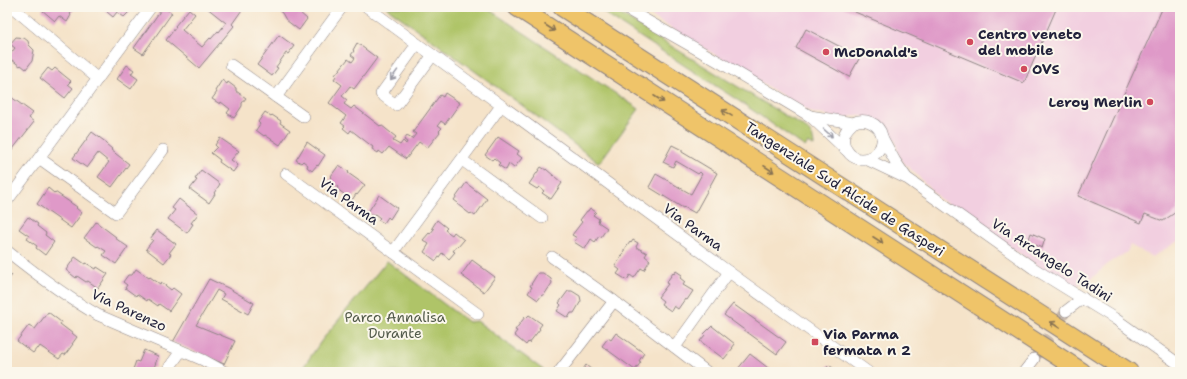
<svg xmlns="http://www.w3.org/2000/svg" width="1187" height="379" viewBox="0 0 1187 379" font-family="'Shantell Sans',sans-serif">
<rect width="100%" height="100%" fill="#fbf7ec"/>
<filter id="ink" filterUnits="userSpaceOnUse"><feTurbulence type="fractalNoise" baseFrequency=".025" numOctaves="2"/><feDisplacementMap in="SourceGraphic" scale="8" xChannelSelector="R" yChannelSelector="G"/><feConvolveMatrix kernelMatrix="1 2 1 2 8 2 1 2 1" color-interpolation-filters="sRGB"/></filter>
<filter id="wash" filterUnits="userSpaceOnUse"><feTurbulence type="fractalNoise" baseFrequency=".012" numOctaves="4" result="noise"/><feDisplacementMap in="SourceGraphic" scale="16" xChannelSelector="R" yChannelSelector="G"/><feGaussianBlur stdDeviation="0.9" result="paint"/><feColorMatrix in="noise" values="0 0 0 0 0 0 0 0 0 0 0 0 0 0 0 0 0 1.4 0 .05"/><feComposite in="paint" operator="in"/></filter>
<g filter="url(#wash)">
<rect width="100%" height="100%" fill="#f5e3c9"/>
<polygon fill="#f2cfe0" points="636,7 1180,7 1180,240 1152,257 1130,245 1127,252 1108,264 1086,283 1077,286 1064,284 939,198 917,175 904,163 899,156 895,140 864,117 856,115 844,119 810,112"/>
<g fill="#afc468" stroke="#687352">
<polygon points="386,7 485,7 639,109 599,163 523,106"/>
<path d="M596,7H608L653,34V35L804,127C811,133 814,138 814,146L808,143L805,147L745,105L611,18Z"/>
<polygon points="387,261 468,322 477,321 546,372 300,372 322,340"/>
</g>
<g id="blocks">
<g fill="#df99c8">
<polygon points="45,7 76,7 70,14 71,15 67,22 59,16 55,21 42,10"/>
<polygon points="101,7 130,7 128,9 130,11 124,17 117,12 113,17"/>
<polygon points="163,7 172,13 143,54 134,48"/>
<polygon points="206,7 244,7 232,24 234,26 199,68 166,40 176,27 175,26 189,9 195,14 182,30 202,47 210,38 211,39 218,31 219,32 226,23"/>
<polygon points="274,7 303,7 299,12 307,19 299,30 286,20 282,13"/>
<polygon points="843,7 1057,7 1024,83"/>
<polygon points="1163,7 1180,7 1180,202 1176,212 1163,221 1145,214 1141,223 1078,196"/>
<polygon points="806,29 860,57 849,77 796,48"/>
<polygon points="279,35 294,46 288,54 286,53 276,67 278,68 272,76 257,65"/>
<polygon points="16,37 24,38 28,41 29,45 34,50 32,61 26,69 21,65 20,66 8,57 15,48 10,44"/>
<polygon points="357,43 377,58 354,89 350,86 342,96 347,100 344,104 351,109 354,106 380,126 381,125 396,137 393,141 400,145 403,141 406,144 407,142 404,140 407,136 412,139 416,134 413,132 440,95 443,97 445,93 460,103 445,124 441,121 438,125 442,128 439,131 440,132 427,148 419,142 406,159 389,147 383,154 379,151 378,153 372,149 373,147 351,130 349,133 343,128 345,126 341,123 346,116 329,103 342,85 334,79 336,76 335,75 348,59 352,62 355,58 351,55 354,51 353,50"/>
<polygon points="127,65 134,70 131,74 138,79 131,89 117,79"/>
<polygon points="48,68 52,71 55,68 71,81 68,84 73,88 65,98 40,78"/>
<polygon points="222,80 227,84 228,82 236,88 236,91 246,98 242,103 242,106 234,118 227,113 230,109 221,102 220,104 212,99 217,92 215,91"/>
<polygon points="7,94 33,113 29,118 34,122 9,154 7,153"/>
<polygon points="265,112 271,116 272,115 281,121 280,123 290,130 280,145 265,135 264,136 256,130 260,124 258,122"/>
<polygon points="92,132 107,143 106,144 112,149 111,150 129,164 112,187 98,177 109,162 98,153 87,168 73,158"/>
<polygon points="498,137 519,151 517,154 522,158 514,168 509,164 506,170 498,165 500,163 494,158 492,160 485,155"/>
<polygon points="220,138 239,151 231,160 238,165 233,172 219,162 220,160 211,153 217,147 215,145"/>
<polygon points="307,142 325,155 318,166 317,165 312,171 307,167 308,165 303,161 301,163 296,160"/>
<polygon points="672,145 682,150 682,152 717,173 695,213 684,207 683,208 649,187 656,174 691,194 702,174 700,172 698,174 676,161 673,167 663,162"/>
<polygon points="339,165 349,172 348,173 365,185 357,195 356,194 352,200 337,189 338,187 335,185 333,187 328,183 332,177 331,176"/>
<polygon points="541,167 546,170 546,169 562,183 551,199 542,193 544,191 539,187 537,189 529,184"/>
<polygon points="201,170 220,184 214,193 215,194 209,203 190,189 197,180 195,179"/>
<polygon points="466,183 487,199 475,216 471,213 470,214 457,204 458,203 454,200"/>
<polygon points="48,188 54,193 55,192 77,207 76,208 82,213 71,228 37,204"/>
<polygon points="379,195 397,208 390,219 388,217 384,223 378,220 380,218 375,214 373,216 368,212"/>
<polygon points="179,199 198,214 191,223 193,224 187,233 168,219 175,210 172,208"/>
<polygon points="590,208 596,212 593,215 599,219 598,222 607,228 601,237 599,236 595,242 591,239 585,249 574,242 577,238 572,235 582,222 580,220 587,211 588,211"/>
<polygon points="28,217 38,224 37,226 46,233 45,235 54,242 45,255 36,248 37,246 27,239 29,236 19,229"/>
<polygon points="437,220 447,228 445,230 452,235 454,232 464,240 458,247 457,246 453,251 455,252 449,259 442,253 436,261 424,252 429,244 423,240 429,233 430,234 434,229 432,228"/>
<polygon points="96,222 116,237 115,238 128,247 116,264 103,255 106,251 98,246 97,247 84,238"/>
<polygon points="157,230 176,244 169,253 171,254 164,263 146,249 153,240 150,239"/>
<polygon points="1031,233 1045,239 1042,248 1028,242"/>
<polygon points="633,240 638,243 636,247 647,253 645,256 650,260 644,270 641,268 634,278 630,275 627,280 617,274 620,270 615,266 624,253 623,252 630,242 631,243"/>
<polygon points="75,257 85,264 86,263 96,269 97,267 108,274 98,288 88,281 86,282 77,276 76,278 66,270"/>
<polygon points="472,260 495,277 484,292 461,275"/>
<polygon points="136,269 149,278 150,277 160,284 161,282 171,290 173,288 181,294 169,311 159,304 158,306 148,299 147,301 137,294 136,296 125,288 127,285 123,282 128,275 132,275"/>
<polygon points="676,271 682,275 680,278 685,282 683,285 693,291 687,300 685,299 678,309 674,306 671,311 661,304 663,301 658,297 668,284 666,283 673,273 674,274"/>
<polygon points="7,272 12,275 8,280 9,282 7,285"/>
<polygon points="538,273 543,273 551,279 552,283 544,295 542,295 538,300 528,293 532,287 530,286"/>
<polygon points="209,279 228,288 254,303 248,314 221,299 224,294 217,290 196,325 235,341 224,364 173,342"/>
<polygon points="568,291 572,291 580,296 581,301 574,313 571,313 568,318 557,311 561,305 559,303"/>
<polygon points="733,304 786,342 777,354 724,315"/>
<polygon points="48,312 61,322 60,324 77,337 72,344 73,344 65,355 63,354 59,359 40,346 38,349 37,348 33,353 17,341 29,325 35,329"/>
<polygon points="529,315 542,324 539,328 540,329 529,343 528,342 526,345 514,335 517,331 515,330 525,317 526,318"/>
<polygon points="712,326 735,344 732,348 733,348 724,359 700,341 705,335 704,334"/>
<polygon points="616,333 644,353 639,361 641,362 635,370 602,346 608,338 611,340"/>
<polygon points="144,350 158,356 154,368 151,367 149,372 132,372 136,361 139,362"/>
<polygon points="750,354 772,371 771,372 740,372 737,370"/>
<polygon points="586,365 593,371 595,369 598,372 581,372"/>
<polygon points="829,365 838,372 823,372"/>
</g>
</g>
</g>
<g filter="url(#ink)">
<use href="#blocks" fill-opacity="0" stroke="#8c8282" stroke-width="1"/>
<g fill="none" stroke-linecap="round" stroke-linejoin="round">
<polyline stroke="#cbbcad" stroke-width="11" stroke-dasharray="11 5.5" stroke-linecap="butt" points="1034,359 1066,311"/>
<g stroke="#8c8282" stroke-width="12">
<g id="minor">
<polyline points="12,7 98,79"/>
<polyline points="367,7 729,272 868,372"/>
<polyline points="623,7 721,63 810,116 846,150"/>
<polyline points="417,44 381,94 396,105 433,55"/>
<polyline points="231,65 304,117"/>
<polyline points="276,97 342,7"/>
<path d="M810,116L853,123C864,117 879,123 882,136C884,150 872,160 859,159C849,157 842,146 844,136C845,130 849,127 853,123"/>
<polyline points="882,137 895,161 906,177"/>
<polyline points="39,158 116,213 163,150"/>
<polyline points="866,159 908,179 1033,268 1114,318 1180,365"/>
<polyline points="462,160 542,218"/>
<polyline points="286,174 478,314"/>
<polyline points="7,201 151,7"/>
<path d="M7,251C36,274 66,297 98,315L203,360L225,372"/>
<polyline points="393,252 501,106"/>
<polyline points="552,257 614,301 707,372"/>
<polyline points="1066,311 1083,298"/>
<polyline points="675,347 729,272"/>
<polyline points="166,372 181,351"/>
<polyline points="559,372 614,301"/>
<polyline points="1024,372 1034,359"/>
</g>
</g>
<g stroke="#8c8282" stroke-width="20">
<g id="trunk">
<polyline points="517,7 1082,372"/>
<polyline points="562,7 1129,372"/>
</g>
</g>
<use href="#minor" stroke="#fff" stroke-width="11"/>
<use href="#trunk" stroke="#efc469" stroke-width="18"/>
</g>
<defs><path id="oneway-shaft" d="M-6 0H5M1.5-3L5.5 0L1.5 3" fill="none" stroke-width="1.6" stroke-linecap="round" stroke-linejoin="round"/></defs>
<g stroke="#887352">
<use href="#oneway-shaft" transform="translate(550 28) rotate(33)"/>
<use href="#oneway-shaft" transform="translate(659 99) rotate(33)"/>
<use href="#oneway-shaft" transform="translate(727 113) rotate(-148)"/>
<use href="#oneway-shaft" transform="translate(769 169) rotate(33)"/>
<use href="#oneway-shaft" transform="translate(878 240) rotate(33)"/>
<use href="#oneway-shaft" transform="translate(1055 325) rotate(-147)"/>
</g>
<g stroke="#9c9ca7">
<use href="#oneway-shaft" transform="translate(394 75) rotate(126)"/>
<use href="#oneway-shaft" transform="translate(828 133) rotate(42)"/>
</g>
</g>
<g fill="#d1495b" stroke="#fbf7ec" stroke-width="1.5">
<circle cx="970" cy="42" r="4"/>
<circle cx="826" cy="52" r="4"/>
<circle cx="1024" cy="69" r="4"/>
<circle cx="1150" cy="102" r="4"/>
<rect x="811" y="338" width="8" height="8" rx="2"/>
</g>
<g text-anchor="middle" stroke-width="4" stroke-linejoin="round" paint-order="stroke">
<g font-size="14" font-weight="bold" fill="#22223b" stroke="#fbf7ec" text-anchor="start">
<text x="978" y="39">Centro veneto<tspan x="978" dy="16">del mobile</tspan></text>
<text x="834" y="57">McDonald's</text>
<text x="1032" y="74">OVS</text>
<text x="1142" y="107" text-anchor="end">Leroy Merlin</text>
<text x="823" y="339">Via Parma<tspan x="823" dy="16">fermata n 2</tspan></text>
</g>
<g font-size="14" fill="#22223b" stroke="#fbf7ec">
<text transform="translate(845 189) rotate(33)" y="5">Tangenziale Sud Alcide de Gasperi</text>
<text transform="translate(349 201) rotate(36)" y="5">Via Parma</text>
<text transform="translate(693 227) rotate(36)" y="5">Via Parma</text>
<text transform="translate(1052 260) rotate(33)" y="5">Via Arcangelo Tadini</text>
<text transform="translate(129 310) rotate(25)" y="5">Via Parenzo</text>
</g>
<g font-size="14" fill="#535b4b" stroke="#fbf7ec">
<text x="395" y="322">Parco Annalisa<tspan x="395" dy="16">Durante</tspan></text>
</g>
</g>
<rect width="1187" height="379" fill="none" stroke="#fbf7ec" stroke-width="24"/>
</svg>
